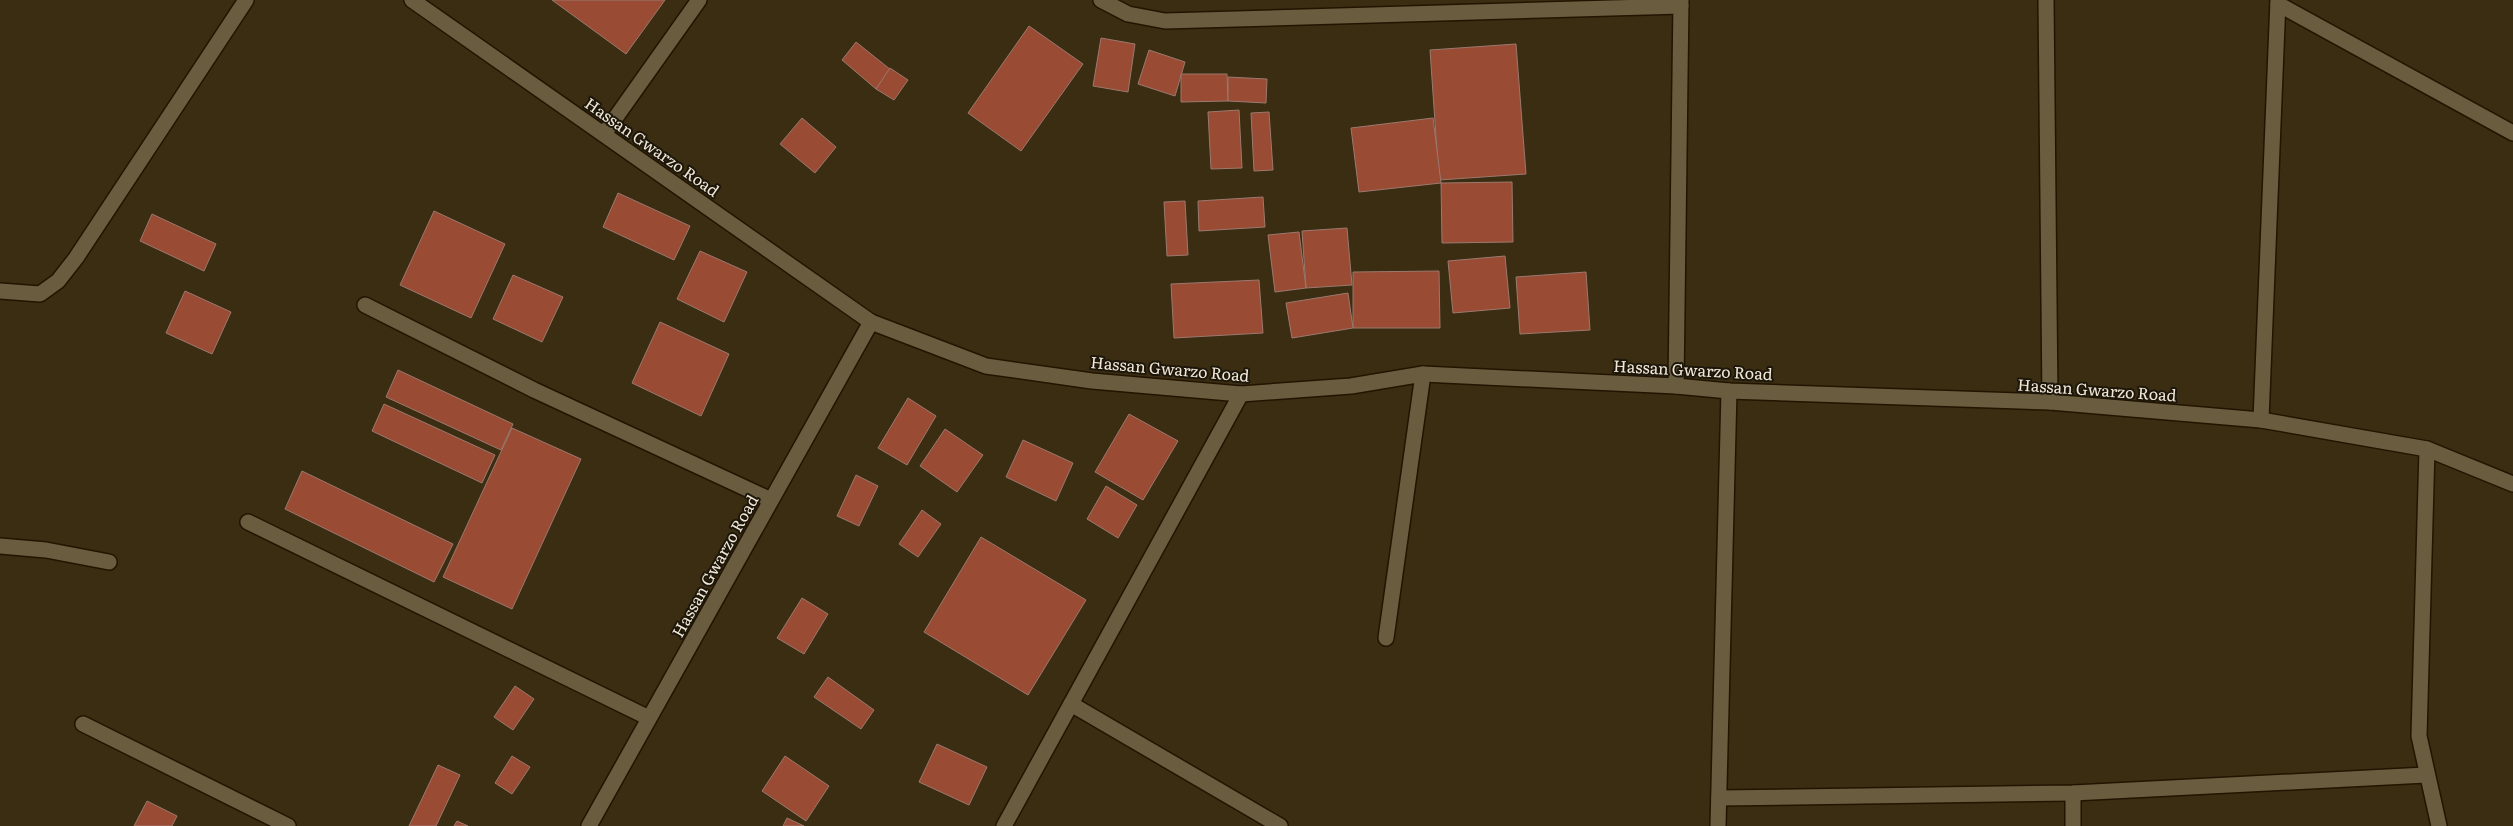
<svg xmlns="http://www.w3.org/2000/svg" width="2513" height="826" viewBox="0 0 2513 826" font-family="Literata,serif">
<rect width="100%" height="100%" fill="#3b2d12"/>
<g fill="#994b34" stroke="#9c796e">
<polygon points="552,0 665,0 626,54"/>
<polygon points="1029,26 1083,64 1021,151 968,113"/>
<polygon points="1101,38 1135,44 1128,92 1093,86"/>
<polygon points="856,42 891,70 876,89 842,60"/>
<polygon points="1516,44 1526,174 1439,180 1430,50"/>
<polygon points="1149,50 1185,62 1175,96 1138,84"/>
<polygon points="890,68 908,80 894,100 876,89"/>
<polygon points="1181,74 1227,74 1228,101 1181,102"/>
<polygon points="1228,77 1267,79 1266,103 1228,101"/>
<polygon points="1239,110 1242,168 1211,169 1208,112"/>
<polygon points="1269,112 1273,170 1254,171 1251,113"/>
<polygon points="802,118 836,147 815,173 780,144"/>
<polygon points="1433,118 1441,183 1359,192 1351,128"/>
<polygon points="1512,182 1513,242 1442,243 1441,183"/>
<polygon points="618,193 690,226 674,260 603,227"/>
<polygon points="1263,197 1265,227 1199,231 1198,201"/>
<polygon points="1185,201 1188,255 1167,256 1164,202"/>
<polygon points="434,211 505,244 471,318 400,285"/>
<polygon points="152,214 216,244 204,271 140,241"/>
<polygon points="1347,228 1352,285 1306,288 1302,231"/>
<polygon points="1299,232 1306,288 1275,292 1268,235"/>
<polygon points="700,251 747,272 724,322 677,299"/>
<polygon points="1505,256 1510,308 1453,313 1448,261"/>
<polygon points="1439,271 1440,328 1353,328 1353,272"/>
<polygon points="1586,272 1590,330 1520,334 1516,277"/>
<polygon points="513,275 563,297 542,342 493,319"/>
<polygon points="1259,280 1263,333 1174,338 1171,284"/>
<polygon points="185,291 231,312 212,354 166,333"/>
<polygon points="1348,293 1353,328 1292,338 1286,303"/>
<polygon points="660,322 729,354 701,416 632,383"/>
<polygon points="398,370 513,424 501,450 386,397"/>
<polygon points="908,398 936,416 907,465 878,448"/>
<polygon points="384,404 495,455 482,483 372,431"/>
<polygon points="1129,414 1178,441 1143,500 1095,472"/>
<polygon points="512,428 581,459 512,609 443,577"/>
<polygon points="945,429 983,455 957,492 920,466"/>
<polygon points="1023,440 1073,463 1056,501 1006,477"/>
<polygon points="302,471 453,544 434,582 285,509"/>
<polygon points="856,475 878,486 859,526 837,516"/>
<polygon points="1106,486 1137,505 1118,538 1087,519"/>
<polygon points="922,510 941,524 918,557 899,544"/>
<polygon points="981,537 1086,600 1028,695 924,632"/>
<polygon points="802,598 828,614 804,654 777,638"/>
<polygon points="828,677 874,710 861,729 814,697"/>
<polygon points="515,686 534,699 513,730 494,717"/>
<polygon points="937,744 987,767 969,805 919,782"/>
<polygon points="512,756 530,767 512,794 495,783"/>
<polygon points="785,756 829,786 806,821 762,791"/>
<polygon points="438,765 460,775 436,826 409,826"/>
<polygon points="147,801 177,816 172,826 134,826"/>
<polygon points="787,818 804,826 783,826"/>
<polygon points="457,821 468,826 454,826"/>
</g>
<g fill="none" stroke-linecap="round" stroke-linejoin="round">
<g stroke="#221500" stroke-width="18">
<g id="minor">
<polyline points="412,0 871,322 986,366 1092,381 1241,394 1351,386 1423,374 1676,386 1729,391 2050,402 2261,420 2427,449 2513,484"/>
<polyline points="1101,0 1128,14 1165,21 1681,6"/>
<polyline points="2046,0 2050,402"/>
<polyline points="2278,4 2513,133"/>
<polyline points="604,134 699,0"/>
<polyline points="0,291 40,294 58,281 76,258 246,0"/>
<polyline points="365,305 534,390 771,500"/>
<polyline points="1676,386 1681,0"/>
<polyline points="2261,420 2278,0"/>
<polyline points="2427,449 2419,736 2439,826"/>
<polyline points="248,522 649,718"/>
<polyline points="0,546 46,550 109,562"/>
<polyline points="1386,638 1423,374"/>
<polyline points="1071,704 1280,826"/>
<polyline points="83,724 288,826"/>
<polyline points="2073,793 2073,826"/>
<polyline points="1719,798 2073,793 2426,775"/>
<polyline points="589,826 871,322"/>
<polyline points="1004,826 1241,394"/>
<polyline points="1718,826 1729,391"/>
</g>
</g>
<use href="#minor" stroke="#6a5c3f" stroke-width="15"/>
</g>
<g text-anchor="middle" stroke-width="4" stroke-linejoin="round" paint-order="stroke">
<g font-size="16" fill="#f0e7d7" stroke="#1d170b">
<text transform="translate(652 147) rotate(35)" y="6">Hassan Gwarzo Road</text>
<text transform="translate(1170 369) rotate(5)" y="6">Hassan Gwarzo Road</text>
<text transform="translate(1693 370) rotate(3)" y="6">Hassan Gwarzo Road</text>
<text transform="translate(2097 390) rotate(4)" y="6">Hassan Gwarzo Road</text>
<text transform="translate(715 566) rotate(-61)" y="6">Hassan Gwarzo Road</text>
</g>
</g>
</svg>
